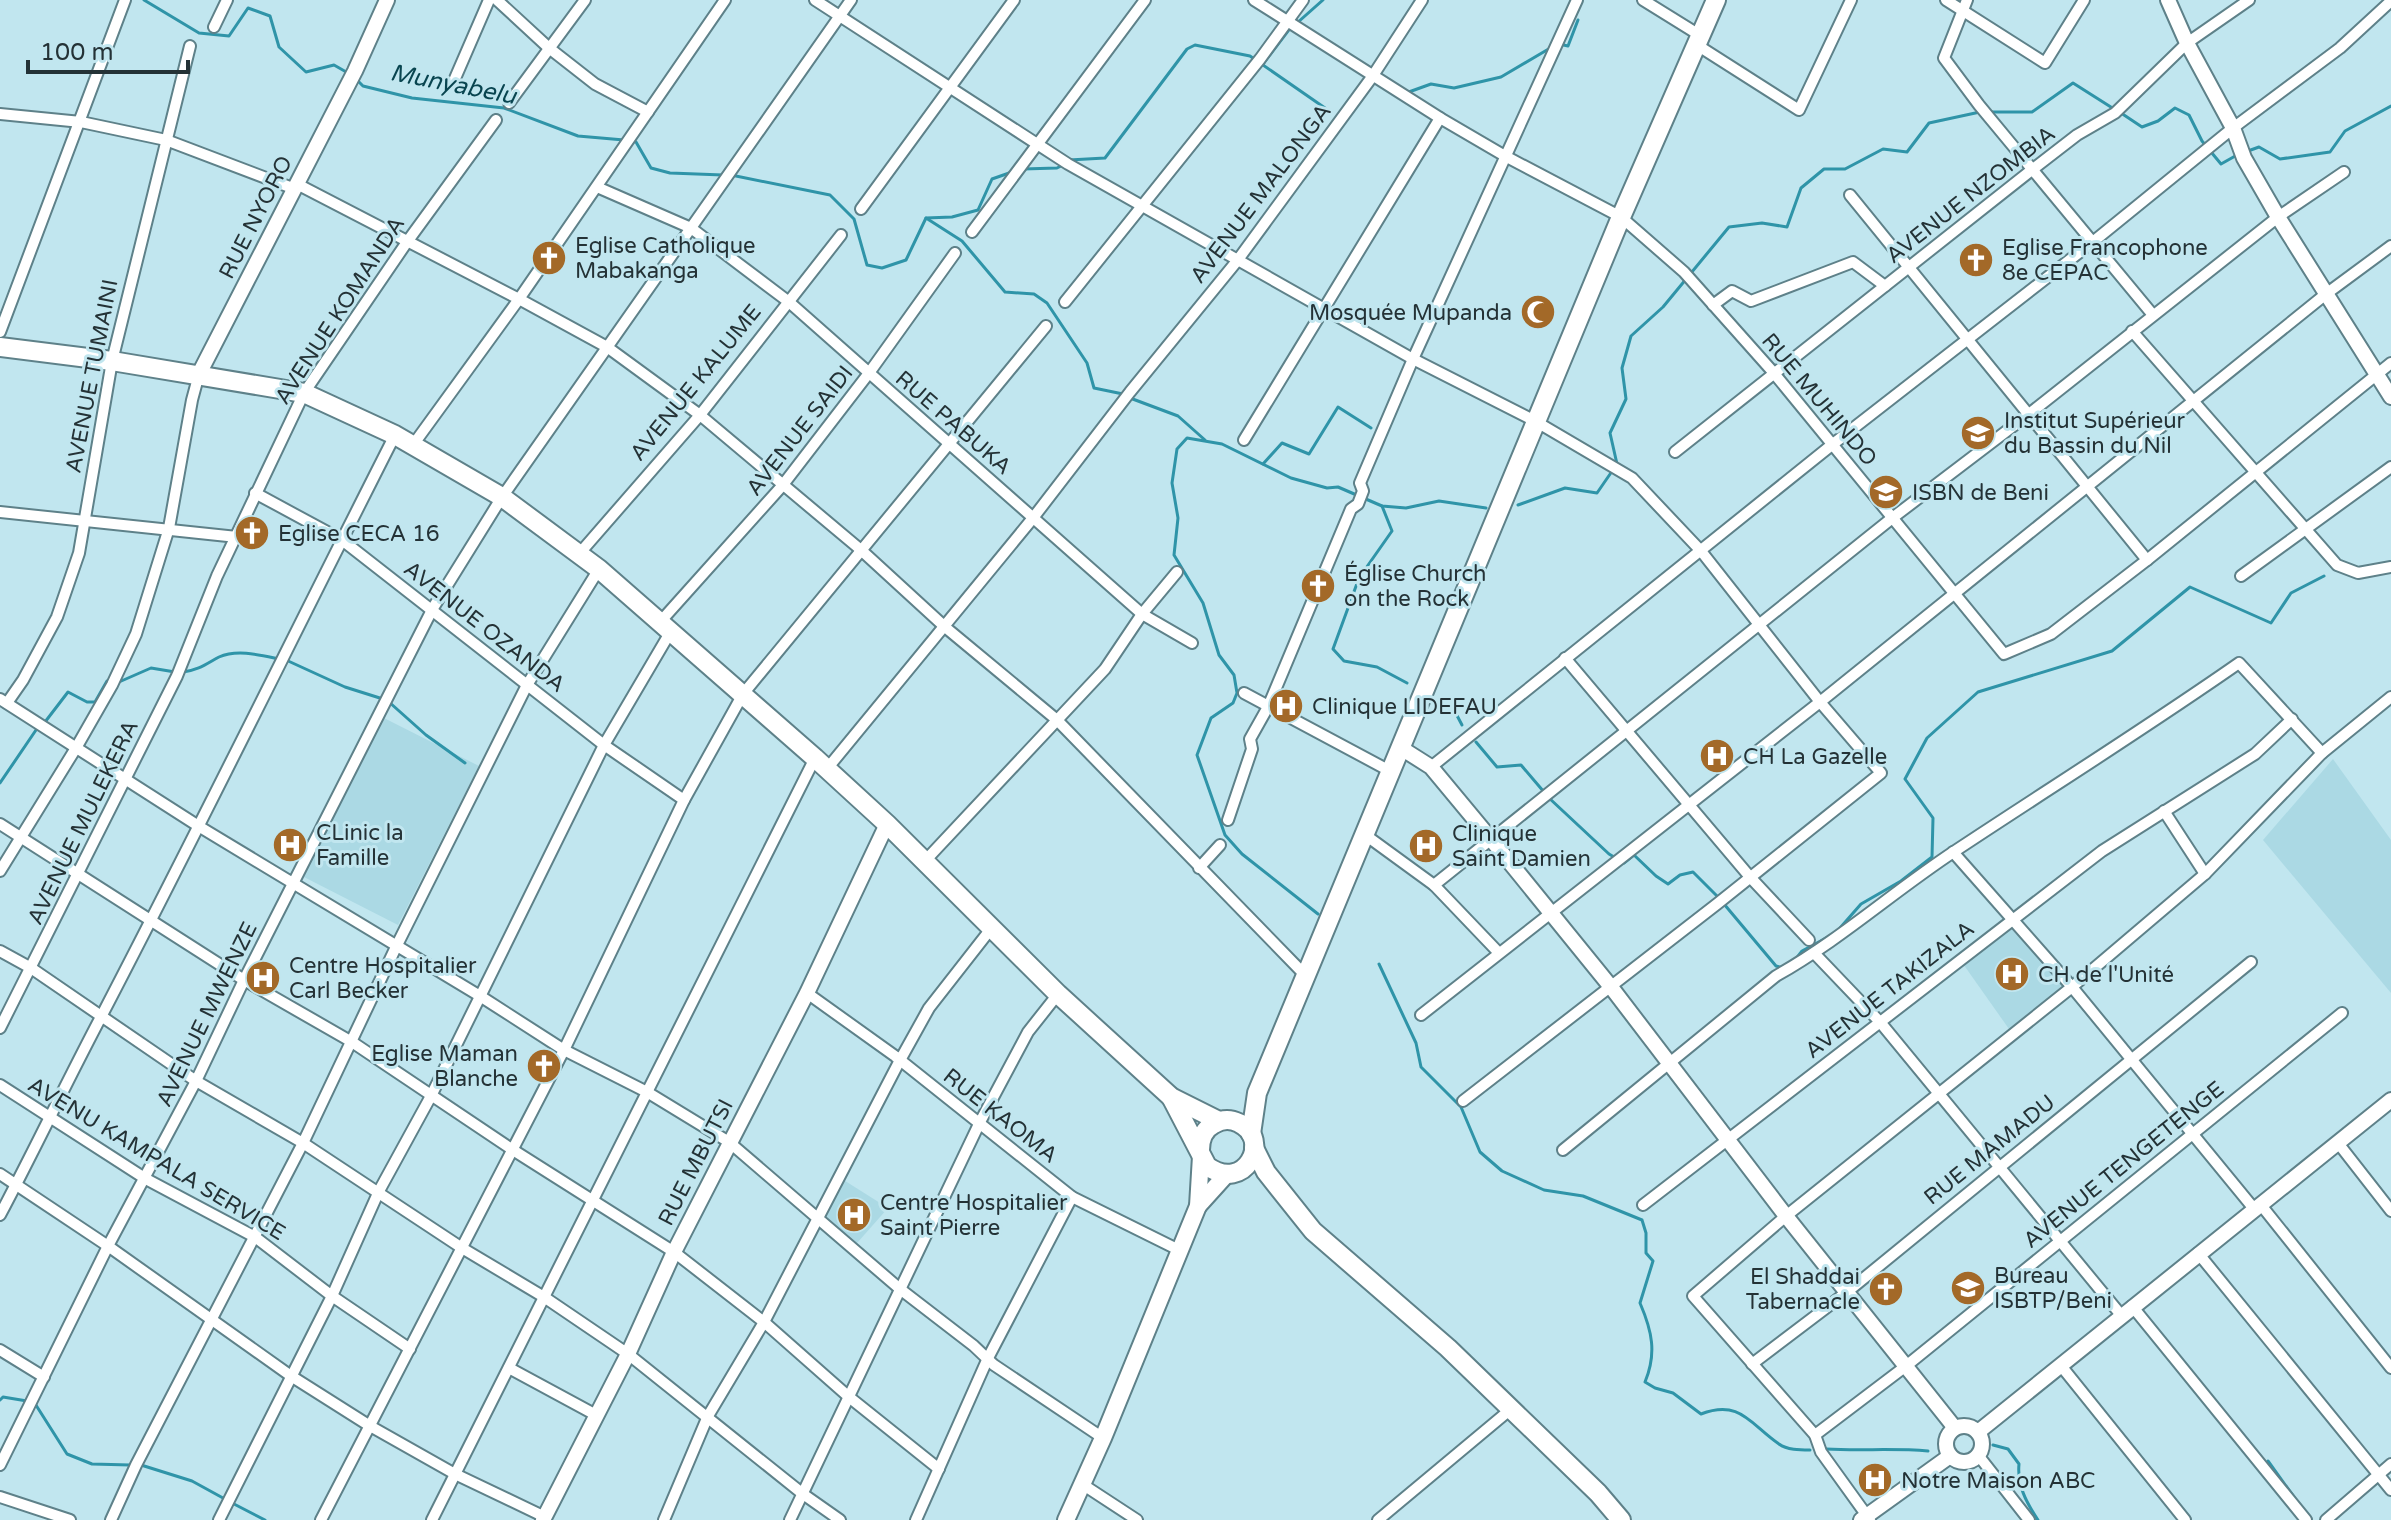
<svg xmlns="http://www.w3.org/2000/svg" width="2391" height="1520" viewBox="0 0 2391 1520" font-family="'Varela Round',sans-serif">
<rect width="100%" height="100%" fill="#c1e6ef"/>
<g fill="#abd9e4">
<polygon points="382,717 479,766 398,925 302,876"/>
<polygon points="2333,759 2391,840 2391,993 2263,840"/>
<polygon points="2009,926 2064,986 2009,1029 1961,961"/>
<polygon points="842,1179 888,1208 857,1243 822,1221"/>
</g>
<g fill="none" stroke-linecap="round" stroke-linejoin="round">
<g stroke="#2f94a8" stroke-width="3">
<polyline points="144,0 199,33 229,36 248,8 270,16 279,47 306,72 334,65 348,73"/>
<polyline points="1559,44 1568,46 1578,20"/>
<polyline points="1263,64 1288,31 1323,0"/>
<polyline points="357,80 363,86 412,98 504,108 578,136 624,140"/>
<polyline points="1406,93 1431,84 1454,88 1501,77 1552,47"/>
<polyline points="1987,112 2032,112 2073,83 2114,109"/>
<polyline points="2121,113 2142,127 2158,121 2175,108 2189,115 2202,141 2221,164 2237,155"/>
<polyline points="631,141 636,142 651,168 670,173 723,175"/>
<polyline points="2248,151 2259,147 2280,159 2330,152 2345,131 2391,106"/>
<polyline points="1069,160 1105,158 1187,49 1195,45 1250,56 1325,108"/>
<polyline points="1023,169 1057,168 1063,165"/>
<polyline points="731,175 830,195 854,219 867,265 882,268 906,260 926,218 962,241 1005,292 1034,294 1047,303 1087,363 1094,388 1123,394"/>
<polyline points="926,218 952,217 978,210 992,179 1012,172"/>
<polyline points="1130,398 1178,416 1205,440"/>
<polyline points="1263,464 1282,443 1309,454 1338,407 1371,428"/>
<polyline points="1518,505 1565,488 1597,493 1617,464 1610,433 1626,399 1622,368 1631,336 1663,307 1729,227 1762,223 1787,227 1801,188 1824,169 1845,169 1883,149 1907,152 1929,123 1980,112"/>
<polyline points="1382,506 1392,531 1359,578 1333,649 1344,661 1377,667 1407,683"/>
<polyline points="286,660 345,687 383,699"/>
<path d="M183,672C199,670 206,664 219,657C237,649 260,655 279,659"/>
<polyline points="119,682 151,668 175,672"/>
<polyline points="1444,700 1453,708 1462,725"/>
<polyline points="389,702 426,735 465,763"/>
<polyline points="45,722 68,692 87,702 95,702 107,681 111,681"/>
<polyline points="1476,742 1497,767 1521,765 1544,792"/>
<polyline points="0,783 36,730"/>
<polyline points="1549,798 1609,854 1624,863 1634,855 1656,876 1668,884 1680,875 1693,872 1719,898"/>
<polyline points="1724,904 1776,966 1783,968"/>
<polyline points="1318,914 1242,854 1225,835 1197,755 1211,718 1233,703 1237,693 1234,675 1219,655 1203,603 1174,555 1178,518 1172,483 1177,449 1187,438 1222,444 1291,478 1327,488 1338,487 1382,506 1406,508 1439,501 1486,508"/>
<polyline points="1840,928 1861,904 1901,881 1932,857 1933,818 1905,779 1927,738 1978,692 2112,651 2190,587 2271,623 2291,593 2324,576"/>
<polyline points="1795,960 1802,951 1828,937"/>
<path d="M1379,964L1416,1043L1421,1067L1461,1107L1480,1152L1502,1171L1544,1190L1583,1196L1642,1220L1646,1233V1253L1653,1261L1640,1303C1652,1331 1657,1353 1645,1382L1655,1388L1673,1393L1701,1414C1740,1399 1750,1424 1779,1444C1787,1450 1800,1450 1810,1450"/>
<polyline points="0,1400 3,1397 27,1401"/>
<polyline points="34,1402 67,1454 92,1464 130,1465"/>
<path d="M1993,1445L2008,1449L2019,1464C2017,1485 2026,1502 2038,1520"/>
<path d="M1826,1449C1860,1451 1894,1448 1928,1451"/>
<polyline points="2268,1461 2294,1497"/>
<polyline points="141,1465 192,1481 223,1498"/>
<polyline points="234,1504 265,1520"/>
</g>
<g stroke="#5e8189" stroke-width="14">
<g id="street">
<polyline points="497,0 549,48 595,84 648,112"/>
<polyline points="815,0 1068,164 1413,359 1535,421 1632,478 1701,551 1820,702 1881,773 1717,904 1463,1101"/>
<polyline points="1254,0 1440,118 1505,156 1621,217 1684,272 1773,372 2004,654 2051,634 2147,560 2391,363"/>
<polyline points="1643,0 1701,36"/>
<polyline points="1946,0 2045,63 2084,0"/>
<polyline points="1967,0 1944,58 1979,105 2153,315"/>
<polyline points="214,27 227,0"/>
<polyline points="1697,45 1799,110 1851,0"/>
<polyline points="453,83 489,0"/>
<polyline points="509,103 585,0"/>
<polyline points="0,114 81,122 166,140 295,189"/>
<polyline points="297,184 519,299 607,347 700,415 861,550 945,627 1057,720 1306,976"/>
<polyline points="597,187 691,228 789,302 1142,614 1192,643"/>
<polyline points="1850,195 2147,560"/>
<polyline points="861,209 1014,0"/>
<polyline points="972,232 1145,0"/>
<polyline points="1065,302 1260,59 1303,0"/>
<polyline points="1713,305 1732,291 1751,301 1853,262 1885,286"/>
<polyline points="2132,331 2337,565 2358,573 2391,567"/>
<polyline points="0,332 125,0"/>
<polyline points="1244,440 1440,118"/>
<polyline points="413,445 519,299 725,0"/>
<polyline points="1675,452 2033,169 2077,135 2115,113 2187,43 2249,0"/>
<polyline points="255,493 342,540 604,745 684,800"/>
<polyline points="0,512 237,537"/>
<polyline points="579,554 700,415 841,235"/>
<polyline points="2241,576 2391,467"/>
<polyline points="661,621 782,486 869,373 955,253"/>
<polyline points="1565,658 1750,877 1809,940"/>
<polyline points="1244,693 1390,771"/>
<polyline points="0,699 200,827 480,996 564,1050 647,1092 729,1142 900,1289 974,1346 994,1365 1103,1438"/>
<polyline points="7,703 23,680 57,617 79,553 112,361 190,46"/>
<polyline points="1431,767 1833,444 2094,241 2233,128 2340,48 2391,1"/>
<polyline points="826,770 1033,518 1130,392 1237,261 1372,77 1422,0"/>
<polyline points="2164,811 2205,874"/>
<polyline points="1228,820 1252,749 1250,739 1268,707 1351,509 1358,504 1363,491 1360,483 1413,359 1577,0"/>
<polyline points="0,824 244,980 352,1042 513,1150 674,1252 764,1322 849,1397 939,1469"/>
<polyline points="1364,834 1434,885 1499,953"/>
<polyline points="1953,852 2072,987 2255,1210"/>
<polyline points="924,862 1105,669 1142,614 1177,572"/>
<polyline points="1199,868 1220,845"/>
<polyline points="0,871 76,748 112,685 136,634 169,528 192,400 199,374"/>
<polyline points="1434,885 1891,519 2029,414 2278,217 2344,172"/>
<polyline points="0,951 31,968 196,1081 303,1143 462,1248 544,1297 628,1354 803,1494 840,1520"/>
<polyline points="1815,954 1880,1022 2121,1315"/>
<polyline points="807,993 895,1056 1072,1197 1181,1251"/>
<polyline points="1421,1015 1820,702 2326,294 2391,246"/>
<polyline points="0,1028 177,676 217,576 304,393 407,242 496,120"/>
<polyline points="0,1085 146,1179 255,1237 332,1296 410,1349"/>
<polyline points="2338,1143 2391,1211"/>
<path d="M1563,1150L1776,976C1840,940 1894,891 1955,851C2050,788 2146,728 2239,663L2322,753"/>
<polyline points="0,1174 108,1246 291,1376 370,1426 455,1474 545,1517"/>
<polyline points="1643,1205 2102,851 2255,754 2292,719"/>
<polyline points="2261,1205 2391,1368"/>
<path d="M0,1215C35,1149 67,1081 102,1015C202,823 297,628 395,435"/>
<polyline points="2198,1253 2391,1490"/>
<polyline points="2132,1306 2306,1520"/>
<polyline points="0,1350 44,1377"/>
<polyline points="1752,1364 1847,1292 2251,962"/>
<polyline points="2062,1367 2185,1520"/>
<polyline points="509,1368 596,1415"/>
<polyline points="1815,1435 1906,1366 2342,1013"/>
<polyline points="1978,1455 2029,1520"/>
<polyline points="0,1465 108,1246 196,1081 244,980 433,608 502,497 851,0"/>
<polyline points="1082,1484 1137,1520"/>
<polyline points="0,1497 70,1520"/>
<polyline points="111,1520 136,1465 303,1143 396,947 527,685 599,569"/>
<polyline points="219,1520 332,1296 379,1191 431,1096 604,745 671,631"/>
<polyline points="321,1520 564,1050 684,800 743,694 1046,326"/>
<polyline points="432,1520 815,758"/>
<polyline points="664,1520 708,1416 764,1322 899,1062 929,1008 990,930"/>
<polyline points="790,1520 980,1122 1028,1032 1058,994"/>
<polyline points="916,1520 988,1358 1072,1197"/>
<polyline points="1378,1520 1511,1409"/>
<polyline points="1870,1520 1821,1452 1815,1435 1693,1296 1786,1216 2072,987 2205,874 2322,753 2391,697"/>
<polyline points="2326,1520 2391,1464"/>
</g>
</g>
<g stroke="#5e8189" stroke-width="18">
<g id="secondary">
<polyline points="2168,0 2187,43 2233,128 2244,158 2278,217 2391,397"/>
<polyline points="199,374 355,71 387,0"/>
<polyline points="1401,748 1431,767 1490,838 1611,987 1786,1216 1955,1428"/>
<circle cx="1964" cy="1444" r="18"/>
<polyline points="1978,1432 2391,1100"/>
<polyline points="543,1520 628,1354 674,1252 807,993 887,824"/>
<polyline points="1861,1520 1950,1456"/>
</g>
</g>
<g stroke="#5e8189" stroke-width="20">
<g id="primary">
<polyline points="1198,1206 1226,1175"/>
<polyline points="1066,1520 1103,1438 1198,1206 1201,1156"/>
</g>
</g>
<g stroke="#5e8189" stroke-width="22">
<g id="highway">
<polyline points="0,347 112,361 304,393 395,435 502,497 599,569 815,758 887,824 1058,994 1171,1097 1219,1121"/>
<path d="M1171,1097L1207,1166C1245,1194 1273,1139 1239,1123C1231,1119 1222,1119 1214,1124C1204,1129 1200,1139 1200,1150"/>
<polyline points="1251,1134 1257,1093 1621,217 1716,0"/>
<polyline points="1254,1148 1266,1172 1313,1231 1448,1348 1598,1493 1621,1520"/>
</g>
</g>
<use href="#street" stroke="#fff" stroke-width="10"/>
<use href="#secondary" stroke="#fff" stroke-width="14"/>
<use href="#primary" stroke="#fff" stroke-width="16"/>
<use href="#highway" stroke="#fff" stroke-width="18"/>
</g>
<defs>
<g id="church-disc" transform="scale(1.8)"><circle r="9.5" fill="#a36928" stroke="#c1e6ef"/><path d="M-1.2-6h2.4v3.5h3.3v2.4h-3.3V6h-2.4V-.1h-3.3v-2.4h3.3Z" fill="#fff"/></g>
<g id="mosque-disc" transform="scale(1.8)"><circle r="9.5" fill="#a36928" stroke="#c1e6ef"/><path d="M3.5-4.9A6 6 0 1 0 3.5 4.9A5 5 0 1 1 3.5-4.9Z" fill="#fff"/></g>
<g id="university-disc" transform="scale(1.8)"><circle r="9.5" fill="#a36928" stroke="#c1e6ef"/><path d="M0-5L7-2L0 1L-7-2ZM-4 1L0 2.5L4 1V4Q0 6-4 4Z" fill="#fff"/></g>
<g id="hospital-disc" transform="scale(1.8)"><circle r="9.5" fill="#a36928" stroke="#c1e6ef"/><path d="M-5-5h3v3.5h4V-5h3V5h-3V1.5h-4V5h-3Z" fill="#fff"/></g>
</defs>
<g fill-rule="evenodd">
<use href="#church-disc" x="549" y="258"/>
<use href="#church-disc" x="1976" y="260"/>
<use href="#mosque-disc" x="1538" y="312"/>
<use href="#university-disc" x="1978" y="433"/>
<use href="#university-disc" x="1886" y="492"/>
<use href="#church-disc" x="252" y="533"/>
<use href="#church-disc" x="1318" y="586"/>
<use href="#hospital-disc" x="1286" y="706"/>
<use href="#hospital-disc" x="1717" y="756"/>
<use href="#hospital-disc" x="290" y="845"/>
<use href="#hospital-disc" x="1426" y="846"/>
<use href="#hospital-disc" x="2012" y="974"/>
<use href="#hospital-disc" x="263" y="978"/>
<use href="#church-disc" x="544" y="1066"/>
<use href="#hospital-disc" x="854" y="1215"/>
<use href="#university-disc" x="1968" y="1288"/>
<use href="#church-disc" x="1886" y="1289"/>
<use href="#hospital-disc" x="1875" y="1480"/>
</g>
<g text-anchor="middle" stroke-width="6" stroke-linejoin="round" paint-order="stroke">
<g font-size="22" fill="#243236" stroke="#c1e6ef">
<text transform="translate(1260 193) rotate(-53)" y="8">AVENUE MALONGA</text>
<text transform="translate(1970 194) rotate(-38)" y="8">AVENUE NZOMBIA</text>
<text transform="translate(255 217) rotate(-63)" y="8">RUE NYORO</text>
<text transform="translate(339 310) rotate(-57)" y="8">AVENUE KOMANDA</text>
<text transform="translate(91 376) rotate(-79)" y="8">AVENUE TUMAINI</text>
<text transform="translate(695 382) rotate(-51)" y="8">AVENUE KALUME</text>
<text transform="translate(1820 399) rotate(50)" y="8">RUE MUHINDO</text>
<text transform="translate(954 422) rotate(41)" y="8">RUE PABUKA</text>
<text transform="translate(799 430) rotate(-52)" y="8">AVENUE SAIDI</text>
<text transform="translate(485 626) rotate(38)" y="8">AVENUE OZANDA</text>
<text transform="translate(82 822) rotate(-64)" y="8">AVENUE MULEKERA</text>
<text transform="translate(1889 989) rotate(-38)" y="8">AVENUE TAKIZALA</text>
<text transform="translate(206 1014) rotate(-64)" y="8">AVENUE MWENZE</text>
<text transform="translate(1001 1115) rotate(38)" y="8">RUE KAOMA</text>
<text transform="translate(1989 1149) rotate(-39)" y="8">RUE MAMADU</text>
<text transform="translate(157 1158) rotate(31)" y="8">AVENU KAMPALA SERVICE</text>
<text transform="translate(695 1162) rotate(-63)" y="8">RUE MBUTSI</text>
<text transform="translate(2123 1164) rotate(-39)" y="8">AVENUE TENGETENGE</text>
</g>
<g font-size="22" fill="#243236" stroke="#c1e6ef" text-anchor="start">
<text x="575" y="253">Eglise Catholique<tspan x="575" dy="25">Mabakanga</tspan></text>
<text x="2002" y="255">Eglise Francophone<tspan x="2002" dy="25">8e CEPAC</tspan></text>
<text x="1512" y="320" text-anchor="end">Mosquée Mupanda</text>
<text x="2004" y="428">Institut Supérieur<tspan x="2004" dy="25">du Bassin du Nil</tspan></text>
<text x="1912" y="500">ISBN de Beni</text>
<text x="278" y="541">Eglise CECA 16</text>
<text x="1344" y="581">Église Church<tspan x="1344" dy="25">on the Rock</tspan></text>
<text x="1312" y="714">Clinique LIDEFAU</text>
<text x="1743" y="764">CH La Gazelle</text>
<text x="316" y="840">CLinic la<tspan x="316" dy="25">Famille</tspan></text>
<text x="1452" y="841">Clinique<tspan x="1452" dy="25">Saint Damien</tspan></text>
<text x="289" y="973">Centre Hospitalier<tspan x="289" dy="25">Carl Becker</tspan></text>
<text x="2038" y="982">CH de l'Unité</text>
<text x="518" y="1061" text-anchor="end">Eglise Maman<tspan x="518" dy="25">Blanche</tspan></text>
<text x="880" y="1210">Centre Hospitalier<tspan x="880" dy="25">Saint Pierre</tspan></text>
<text x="1994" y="1283">Bureau<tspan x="1994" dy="25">ISBTP/Beni</tspan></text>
<text x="1860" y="1284" text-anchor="end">El Shaddai<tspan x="1860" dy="25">Tabernacle</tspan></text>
<text x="1901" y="1488">Notre Maison ABC</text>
</g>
<g font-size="24" font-style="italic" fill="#094550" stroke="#c1e6ef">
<text transform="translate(453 84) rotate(11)" y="8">Munyabelu</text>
</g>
</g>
<path d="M28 60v12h160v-12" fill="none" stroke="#243236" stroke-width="4"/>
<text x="40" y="60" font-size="24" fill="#243236" stroke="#c1e6ef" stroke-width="6" paint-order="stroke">100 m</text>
</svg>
